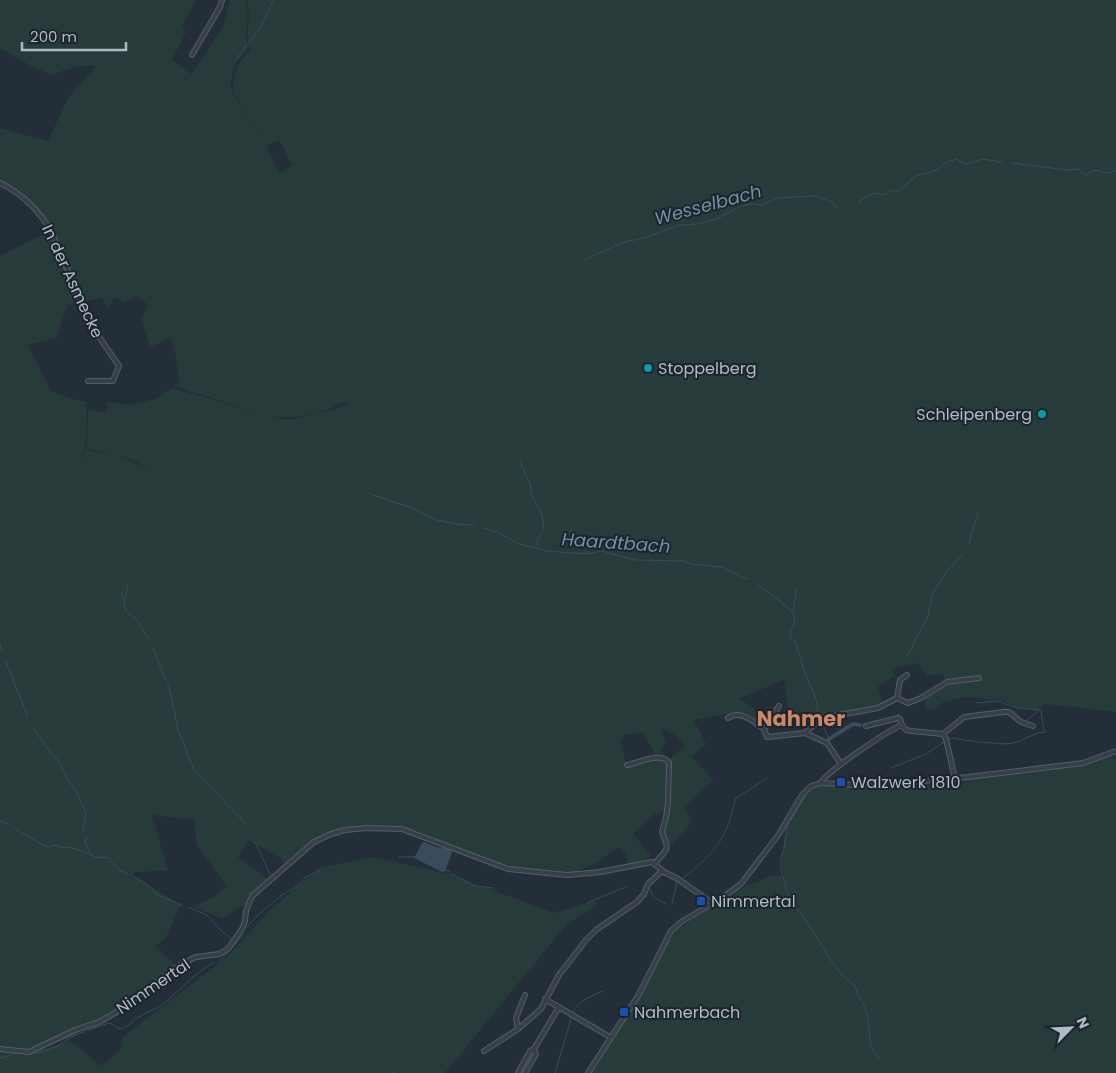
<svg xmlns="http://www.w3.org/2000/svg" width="1116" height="1073" viewBox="0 0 1116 1073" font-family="Poppins,sans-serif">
<rect width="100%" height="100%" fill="#232e38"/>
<g fill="#263b3a" fill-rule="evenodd">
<path d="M0,0H196L182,27L186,32L172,60L192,74L223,27L230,0H245C252,13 243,33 248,49L234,65L231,82L232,92L266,146L284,182L280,173L292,165L279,140L266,146L233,92C233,72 238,64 250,49C244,33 252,16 247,0H1116V712L1045,704L1038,709H1021L1003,701L967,697L944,702L933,710L927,709L924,706L925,699L947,686L943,674L927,676L917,663L892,669L894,676L878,687L882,703L876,707L820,717L798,729L789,712L784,680L738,699L748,704L766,721L763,727C737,707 724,715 694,720L706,744L691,757L714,780L684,808L691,817L689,825L671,846L664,830L667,824L668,810L653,815L633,834L651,856L643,862L628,865L626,854L619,847L596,863L579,870V874L509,869L418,831L396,826H367L319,839L288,867L280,858L249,840L238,857L272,882L253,901L238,908L223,919L193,907L214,897L227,886L196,844L195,820L152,815L168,871L133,872L134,876L181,905L165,939L155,946L179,968L115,1017L100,1027L70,1038L30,1051L3,1050L28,1053L71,1041L101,1066L120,1050L123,1037L228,956L271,909L319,868L373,857L450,874L482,888V886L554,913L594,901L597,905L567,924L445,1073H0V256L50,231L80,303L68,306L64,314L57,338L28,345L51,391L79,401H86L87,425L85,448L80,462L86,449C99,455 106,452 118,456C129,459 138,465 148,470C130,453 107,457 86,448L88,425V409L106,413L107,402L130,405L156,399L172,388L282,419H293L336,409L349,403L342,402C323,415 294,419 271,416L173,386L179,381L175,352L171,338L150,347L142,319L148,305L137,296L125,303L115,297L109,308L101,298L82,302C64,255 49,205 0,181V128L48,141L68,98L96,66H77L51,75L27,64L0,48ZM660,728L674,734L686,746L668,760L661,750L666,742ZM643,732L657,759L627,766L620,741L625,735Z"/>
<path d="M1112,756L1114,760H1116V1073H591L639,999L666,945L677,930L697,916L735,895L746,885L755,883L770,876L784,875C783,868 781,859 782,852C785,831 796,796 817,787C829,782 842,788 855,788C888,789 922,787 954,780L955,784L964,782L968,779L1085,765Z"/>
</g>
<polygon fill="#384c5e" points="424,842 437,847 451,849 452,853 445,871 442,872 414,858 422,843"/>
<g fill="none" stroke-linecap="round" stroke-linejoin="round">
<g stroke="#384c5e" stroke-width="1">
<polyline points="234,62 260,28 273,0"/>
<polyline points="1012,163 1067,170 1078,169 1085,175 1094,170 1107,173 1116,171"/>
<polyline points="859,201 875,193 884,195 891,191 900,190 916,176 937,170 947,162 956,159 967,164 982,159 1002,162"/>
<polyline points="585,260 621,243 647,237 680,225 698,224 716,219 739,207 749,204 762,205 778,198 815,196 832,202 838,208"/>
<polyline points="520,462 530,483 531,493 542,515 544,530"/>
<polyline points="370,494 412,508 437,520 455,524 474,525"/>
<polyline points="484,528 497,532 519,544 547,551 585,554 602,551 635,560 684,561 692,564 722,567 739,576 748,579"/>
<polyline points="970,545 969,542 978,512"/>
<polyline points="538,547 537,541 541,534"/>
<polyline points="128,585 124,602 126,611 137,620 148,638"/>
<polyline points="758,585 784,604 794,614 795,622 791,628 790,636 795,642 806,676 816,699 819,717"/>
<polyline points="121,593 124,601"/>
<polyline points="793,611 797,588"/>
<polyline points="0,643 2,652"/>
<polyline points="153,648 170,691 178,729 194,770 246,824"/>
<polyline points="906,656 913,647 914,641 927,619 933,593 945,574 964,553"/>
<polyline points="6,662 28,717"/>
<polyline points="976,703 997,701 1017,708 1041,710 1044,732"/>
<polyline points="898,714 902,718"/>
<polyline points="821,721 828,737"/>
<polyline points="1026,721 1038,711"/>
<polyline points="33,727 51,754 57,759 67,778 77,793 86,813 83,831"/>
<polyline points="891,768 926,754 944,742 952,738 978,742 1006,744 1018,742 1037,733 1046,732"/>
<path d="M814,787L808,792L787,826L784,850L781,857V869L786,888L795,907L804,917L832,962L842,975L855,986C857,995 862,1000 865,1008C871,1023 866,1050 881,1060"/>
<polyline points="0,821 9,824"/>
<polyline points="14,828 43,845 48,847 56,845 60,847 73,848 96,857 108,858 119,870 128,874"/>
<polyline points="87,837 85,843 91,855"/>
<polyline points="255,842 271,876"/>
<polyline points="398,857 414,857"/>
<polyline points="445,870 450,872"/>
<polyline points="451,874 476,886 494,888"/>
<polyline points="133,876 148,885 157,895 182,905"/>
<polyline points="650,889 653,897 666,904"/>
<polyline points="587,903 628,886"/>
<path d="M672,903L677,883C697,867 717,852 727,828C731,818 733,807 736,798L767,778"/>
<polyline points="188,907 207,915 220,930 231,938"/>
<polyline points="247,927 258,915 282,895 296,887 307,876 319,871"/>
<polyline points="220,961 244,934"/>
<path d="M573,1012C577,1002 592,995 603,991"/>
<path d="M89,1030L109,1023C114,1024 118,1030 123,1028C127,1027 135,1019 139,1017C146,1012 160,1008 166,1002C179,991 200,968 215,962"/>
<polyline points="0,1058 18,1053 38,1053 58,1046 71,1037 83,1032"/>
<polyline points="393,1073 395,1073"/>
<polyline points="555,1073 572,1016"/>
</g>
<polyline stroke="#384c5e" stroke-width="4" points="829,739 853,724 860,725"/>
<g stroke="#555e66" stroke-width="6">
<g id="street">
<polyline points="192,55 220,7 222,0"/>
<path d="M0,183C21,193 39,211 51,231L91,325L119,366L113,381H88"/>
<polyline points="897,698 900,680 907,675"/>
<polyline points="779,706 764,729 767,737 805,733 827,743 841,764"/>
<path d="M728,718C740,709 754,722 764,729"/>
<polyline points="866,726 898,718 900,719 902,725"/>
<polyline points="805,733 822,718 878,708 897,698 908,703 921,698 947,682 979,678"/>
<polyline points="943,734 964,717 1004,712 1009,712 1021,722 1033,726"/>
<path d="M627,765C638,763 662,751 669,763L668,803L666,817L662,832C670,851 668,848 655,863"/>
<path d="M821,783C823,774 890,729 902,725L906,730L911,731L943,734L946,739L955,779"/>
<polyline points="545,999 610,1037"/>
<polyline points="518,1029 516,1018 525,995"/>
<polyline points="0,1049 29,1052 75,1030 99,1022 115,1013 183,963 196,957 219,954 228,949 242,929 245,921 246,911 252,896 314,842 331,834 345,830 366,828 402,829 508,869 567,875 600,872 652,862 664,872 678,879 712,903"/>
<polyline points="484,1051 518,1029 541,1009 559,975 586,940 596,930 637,902 644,894 648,884 662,871"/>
<polyline points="518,1073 530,1051 534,1049 559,1007"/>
<polyline points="525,1073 536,1054 534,1049"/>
<polyline points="588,1073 638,996 671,931 681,922 725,896 741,884 779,834 802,795 811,786 821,783 853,785 891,784 968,777 1083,763 1116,751"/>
</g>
</g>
<use href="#street" stroke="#374049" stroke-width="4"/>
</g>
<g fill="#0f9aa8" stroke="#1c252d" stroke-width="2">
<circle cx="648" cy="368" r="5"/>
<circle cx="1042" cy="414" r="5"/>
</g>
<g fill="#1a4fb4" stroke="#1c252d" stroke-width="2">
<rect x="836" y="777" width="10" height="10" rx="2.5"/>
<rect x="696" y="896" width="10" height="10" rx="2.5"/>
<rect x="619" y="1007" width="10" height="10" rx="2.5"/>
</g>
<g text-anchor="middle" stroke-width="4" stroke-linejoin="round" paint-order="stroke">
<g font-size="16" fill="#b2bbc5" stroke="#1c252d">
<text transform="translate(73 281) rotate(65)" y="6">In der Asmecke</text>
<text transform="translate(153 986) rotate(-34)" y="6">Nimmertal</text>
</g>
<g font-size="16" fill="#b2bbc5" stroke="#1c252d" text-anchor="start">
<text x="658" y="374">Stoppelberg</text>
<text x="1032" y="420" text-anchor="end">Schleipenberg</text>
<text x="851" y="788">Walzwerk 1810</text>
<text x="711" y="907">Nimmertal</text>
<text x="634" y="1018">Nahmerbach</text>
</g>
<g font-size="18" font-style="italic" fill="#748fa6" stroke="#1c252d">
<text transform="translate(708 205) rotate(-15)" y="6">Wesselbach</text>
<text transform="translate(616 543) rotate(4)" y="6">Haardtbach</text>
</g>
<g font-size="21" font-weight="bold" fill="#cb8766" stroke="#1c252d">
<text x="801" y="726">Nahmer</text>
</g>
</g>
<g transform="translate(1071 1028) rotate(66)" stroke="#1c252d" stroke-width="4" paint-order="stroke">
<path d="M0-4L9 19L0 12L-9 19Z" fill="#b2bbc5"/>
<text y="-8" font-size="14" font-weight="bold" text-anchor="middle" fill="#b2bbc5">N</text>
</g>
<path d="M22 42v8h104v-8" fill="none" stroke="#b2bbc5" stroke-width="2.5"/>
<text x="30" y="42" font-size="15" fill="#b2bbc5" stroke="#1c252d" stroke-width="4" paint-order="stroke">200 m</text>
</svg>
